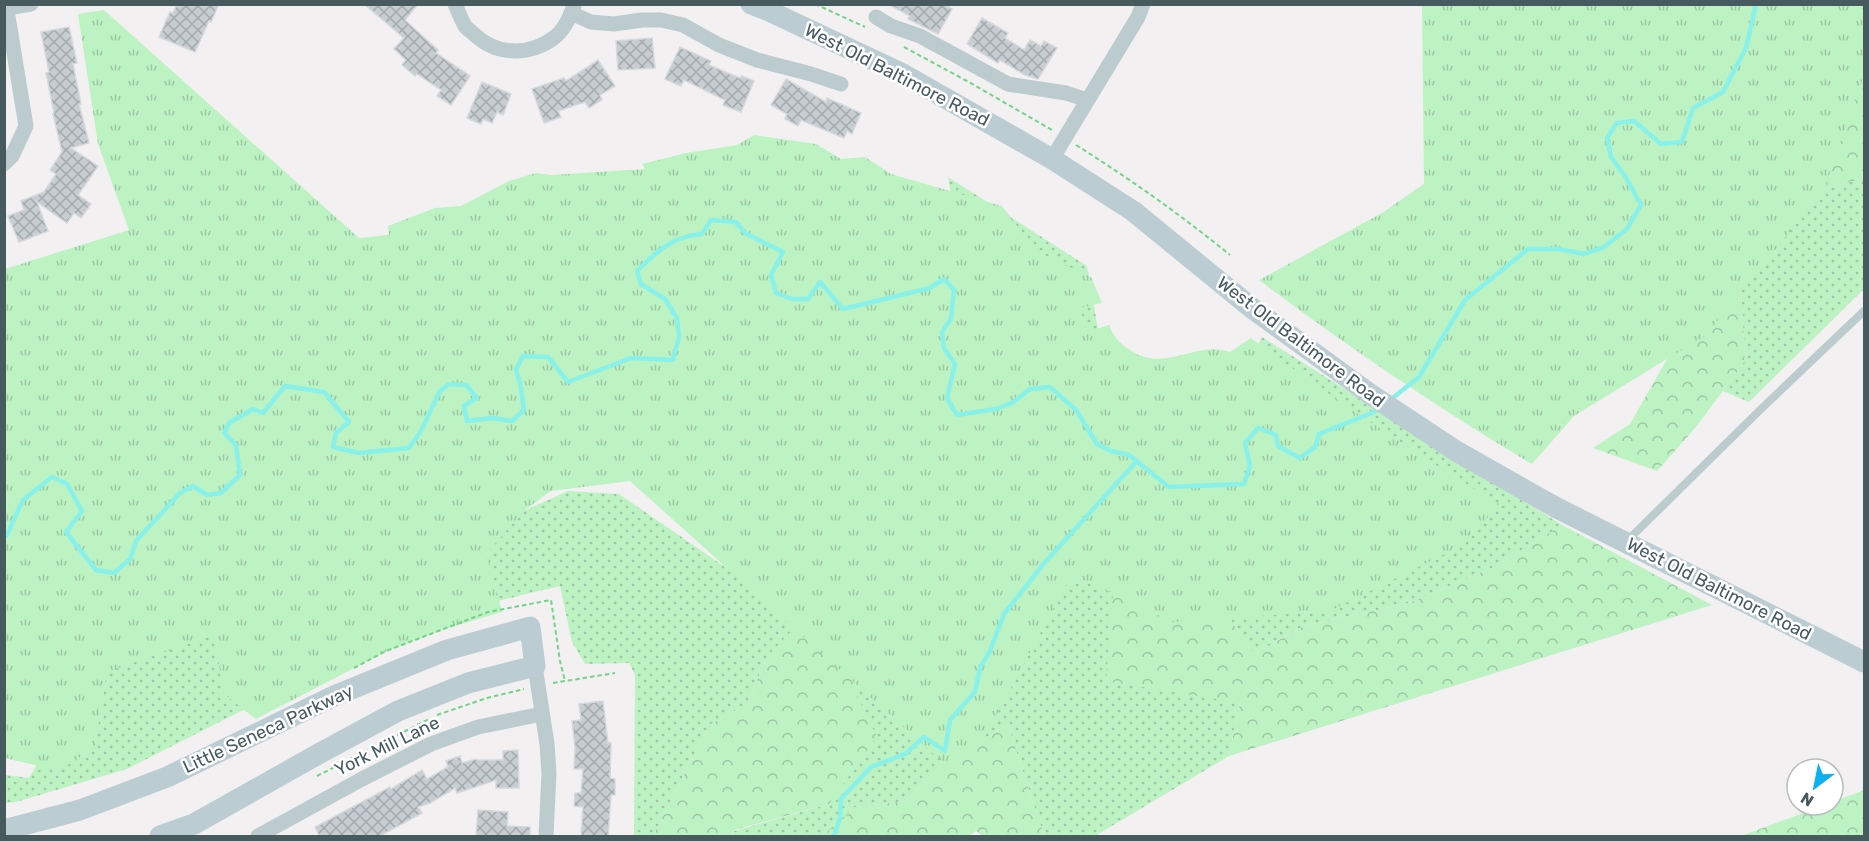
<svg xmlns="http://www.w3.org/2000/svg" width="1869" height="841" viewBox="0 0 1869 841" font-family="Rubik,sans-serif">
<defs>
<pattern id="grass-dots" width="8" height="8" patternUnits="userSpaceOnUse" patternTransform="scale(1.5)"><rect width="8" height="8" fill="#bdf2c3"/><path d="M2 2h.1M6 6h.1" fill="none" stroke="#9bc7a2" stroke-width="1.8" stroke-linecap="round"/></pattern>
<pattern id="forest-crowns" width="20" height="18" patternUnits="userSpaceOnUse" patternTransform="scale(1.5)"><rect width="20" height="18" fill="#bdf2c3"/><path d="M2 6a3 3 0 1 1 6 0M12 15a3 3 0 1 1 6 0" fill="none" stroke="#9bc7a2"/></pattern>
<pattern id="park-tufts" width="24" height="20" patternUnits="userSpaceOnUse" patternTransform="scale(1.5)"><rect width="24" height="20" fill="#bdf2c3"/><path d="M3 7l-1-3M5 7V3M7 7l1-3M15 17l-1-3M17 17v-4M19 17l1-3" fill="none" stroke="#9bc7a2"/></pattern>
<pattern id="building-cross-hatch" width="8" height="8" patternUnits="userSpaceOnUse" patternTransform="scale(1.5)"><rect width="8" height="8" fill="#c7cdd0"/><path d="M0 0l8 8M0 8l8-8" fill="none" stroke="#a3a9ac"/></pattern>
</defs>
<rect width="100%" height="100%" fill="#f3f0f1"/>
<g fill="url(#grass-dots)">
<polygon points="1864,174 1864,289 1749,402 1723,391 1745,360 1740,270 1798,197 1860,179"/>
<polygon points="948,177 1087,266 1100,341 1033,350 1244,371 1262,337 1562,525 1494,567 1409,603 1304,626 1254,654 1223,609 1240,703 1229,756 1095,836 1044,836 1008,725 942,765 906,801 855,807 822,836 733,836 734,831 829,804 857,694 884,667 871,619 767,657 747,704 709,725 653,836 634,836 635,675 629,663 585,664 572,642 560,586 473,607 461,598 508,518 568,491 619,494 760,591 827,490 4,434 958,238"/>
<polygon points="214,612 247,708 127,769 16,802 5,803 5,775 29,778 105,648"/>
</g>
<g fill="url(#forest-crowns)">
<polygon points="1779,5 1864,5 1864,174 1860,179 1798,197 1740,270 1745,361 1696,427 1657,471 1593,448 1630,424 1670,354"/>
<polygon points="1562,525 1712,605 1229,756 1240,703 1106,681 1115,568 1223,609 1254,654 1304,626 1409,603 1494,567"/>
<polygon points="811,610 884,667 857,695 877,737 829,804 734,830 733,836 653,836 709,725 747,704 767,657"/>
<polygon points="1008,725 1044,836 983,836 976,831 969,836 822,836 855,807 906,801 942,765"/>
<polygon points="1864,790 1864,836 1741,836 1825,805 1833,805 1833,802"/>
</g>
<g fill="url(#park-tufts)">
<path d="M1854,4L1864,24V75L1824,189L1706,335L1574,416L1532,464C1438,408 1347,346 1259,280L1382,213L1424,184L1422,5Z"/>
<path d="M104,10L359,238L389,235L388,226L435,208L461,206L509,181L536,173L551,175L645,169L642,164L686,153L737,145L754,135L816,144L841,159L865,157L891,174L1002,206L1036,251L1091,277L1102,303L1080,308L1086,332L1109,325C1113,336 1120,344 1130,350C1165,374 1196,340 1230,352L1251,338C1331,397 1414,452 1499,504L1465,544L1330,611L1173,622L1085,580L1068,581L980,746L946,765L630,481L551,491L526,509L487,553L502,612L445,629L387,651L256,719L224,694L214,635L107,672L95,747L59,771L5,758V269L129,230L98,144L78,14Z"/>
</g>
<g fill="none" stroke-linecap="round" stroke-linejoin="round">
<g stroke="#88f1ea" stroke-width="4.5">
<polyline points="1390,400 1419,377 1465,300 1528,249 1559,249 1584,254 1604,247 1627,229 1641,205 1625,176 1611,157 1607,138 1617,123 1634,121 1661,144 1682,142 1693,108 1723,92 1746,48 1756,4"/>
<path d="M4,536L7,535L23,500L52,477L67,484L82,511L66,532L96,570L114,573L130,559L136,541L180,493L193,486L207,495L221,493L240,475L236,445L224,433L229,423L253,409L263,413L285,386L324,392L349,422L336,433L333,447L359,453L409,448L421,431L440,391L449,384L466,385L477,398L464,406L467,421L492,418L512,421L524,410L520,383L516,370L523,356L548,357L568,382L631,358L673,360L679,337L677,318L665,299L641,284L637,271C657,251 673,236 702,234L711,220L736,222L745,233L783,252L771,275L776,293L792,299H808L820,282L843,309L930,288L944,279L954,290L951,319L942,332L944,348L955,364L947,398L957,415L996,409L1012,403L1030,389L1050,387L1076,410L1097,444L1111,451L1129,455L1169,487L1244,484L1250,466L1245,443L1258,428L1276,435L1278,446L1300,458L1315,447L1319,434L1374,412L1381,407"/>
<polyline points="834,836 840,818 841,799 871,767 905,754 924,737 945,751 950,720 975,692 980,668 990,651 1004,614 1046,561 1137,461"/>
</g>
</g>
<g fill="url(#building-cross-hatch)" stroke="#d4d9dc" stroke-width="1.5">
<polygon points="177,4 219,4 211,22 209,21 195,52 159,37 170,12 173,13"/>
<polygon points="364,4 418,4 405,20 438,50 436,53 470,76 451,105 437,96 441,90 417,74 415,76 402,65 406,60 394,49 404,38"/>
<polygon points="888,4 943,4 952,9 938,34 908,19 910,16"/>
<polygon points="982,18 1008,33 1005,38 1024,50 1030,40 1041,46 1044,41 1057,48 1038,79 1025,75 1000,60 998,63 967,44"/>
<polygon points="69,27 77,63 73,64 81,104 79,104 89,143 71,148 98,166 78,195 91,204 81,218 74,213 67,223 37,202 48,231 19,242 8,216 24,210 21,201 44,192 56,174 50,170 62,152 53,114 54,113 46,73 49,72 41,32"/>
<polygon points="652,38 655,68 618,70 616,41"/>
<polygon points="680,47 711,61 709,65 740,78 742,76 754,81 741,112 723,105 725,100 684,80 681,86 665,79"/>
<polygon points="598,60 615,86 600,95 602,100 589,108 585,102 558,111 561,117 544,123 532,89 564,78 566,81"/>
<polygon points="786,79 826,102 827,98 861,113 852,134 847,131 844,138 801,120 798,126 785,119 787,114 771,105"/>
<polygon points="482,82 511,94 503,115 497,112 492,123 483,119 481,124 467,118"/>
<polygon points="603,701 608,743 611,743 610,778 615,779 615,795 611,795 608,837 581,837 583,807 574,806 575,793 581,793 583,769 574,769 575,747 572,721 581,720 579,704"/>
<polygon points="518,750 519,788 496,788 496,780 457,793 455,788 430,803 418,807 422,813 378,837 320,837 315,827 390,787 391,789 422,770 427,779 448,767 446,761 460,756 462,763 476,759 477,760 503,760 503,751"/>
<polygon points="478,810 508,812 507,826 530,827 530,837 476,837"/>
</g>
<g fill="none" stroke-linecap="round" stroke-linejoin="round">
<g stroke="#73d389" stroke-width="2" stroke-dasharray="4.5 3" stroke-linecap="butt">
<polyline points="815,4 865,27"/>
<polyline points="904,47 967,81 1054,131"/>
<path d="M1076,145C1130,179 1181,215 1230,255"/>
<polyline points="354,668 386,651 488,612 551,600 560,661 565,681"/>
<polyline points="553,683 615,673"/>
<polyline points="437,715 487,698 524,689"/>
<polyline points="317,776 429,719"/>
</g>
<polyline stroke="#bbcbce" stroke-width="8" points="1627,541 1761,409 1864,311"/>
<g stroke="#bbcbce" stroke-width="15">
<path d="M455,4C458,11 461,19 465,26C467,29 472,32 475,35C498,56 530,56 555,37C565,29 570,17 574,6"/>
<polyline points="7,8 31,4"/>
<polyline points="571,13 591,22 614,24 642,20 661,20 683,25 719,45 757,60 811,74 841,84"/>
<polyline points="876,17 891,26 920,36 1008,84 1066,93 1087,100"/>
<polyline points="1052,159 1138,17 1143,4"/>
<polyline points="4,164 12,156 26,126 6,4"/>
<polyline points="535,666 547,744 549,773 546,836"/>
<polyline points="258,836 362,779 431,744 478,727 542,714"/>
</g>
<g stroke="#bbcdd3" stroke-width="21">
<polyline points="751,4 769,11 903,74 1052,159 1133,211 1253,309 1370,394 1456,451 1555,507 1864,662"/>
<polyline points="4,830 80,810 167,777 334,696 447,650 530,627 535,666 468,683 398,711 322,752 194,824 160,836"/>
</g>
</g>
<g text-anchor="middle" stroke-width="5" stroke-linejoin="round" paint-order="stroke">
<g font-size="18" fill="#475b5f" stroke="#fff">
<text transform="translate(897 75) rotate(27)" y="6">West Old Baltimore Road</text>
<text transform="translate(1301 342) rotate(37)" y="6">West Old Baltimore Road</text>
<text transform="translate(1719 589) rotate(27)" y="6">West Old Baltimore Road</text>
<text transform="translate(268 729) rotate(-25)" y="6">Little Seneca Parkway</text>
<text transform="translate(387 746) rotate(-26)" y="6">York Mill Lane</text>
</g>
</g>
<rect width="1869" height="841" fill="none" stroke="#475b5f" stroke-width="12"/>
<g transform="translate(1815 787) rotate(212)"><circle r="28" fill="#ffffff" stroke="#b5bdbf" stroke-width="1.5"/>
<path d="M0-4.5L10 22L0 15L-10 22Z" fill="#0eafef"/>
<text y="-9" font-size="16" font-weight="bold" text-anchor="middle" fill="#475b5f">N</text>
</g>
</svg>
